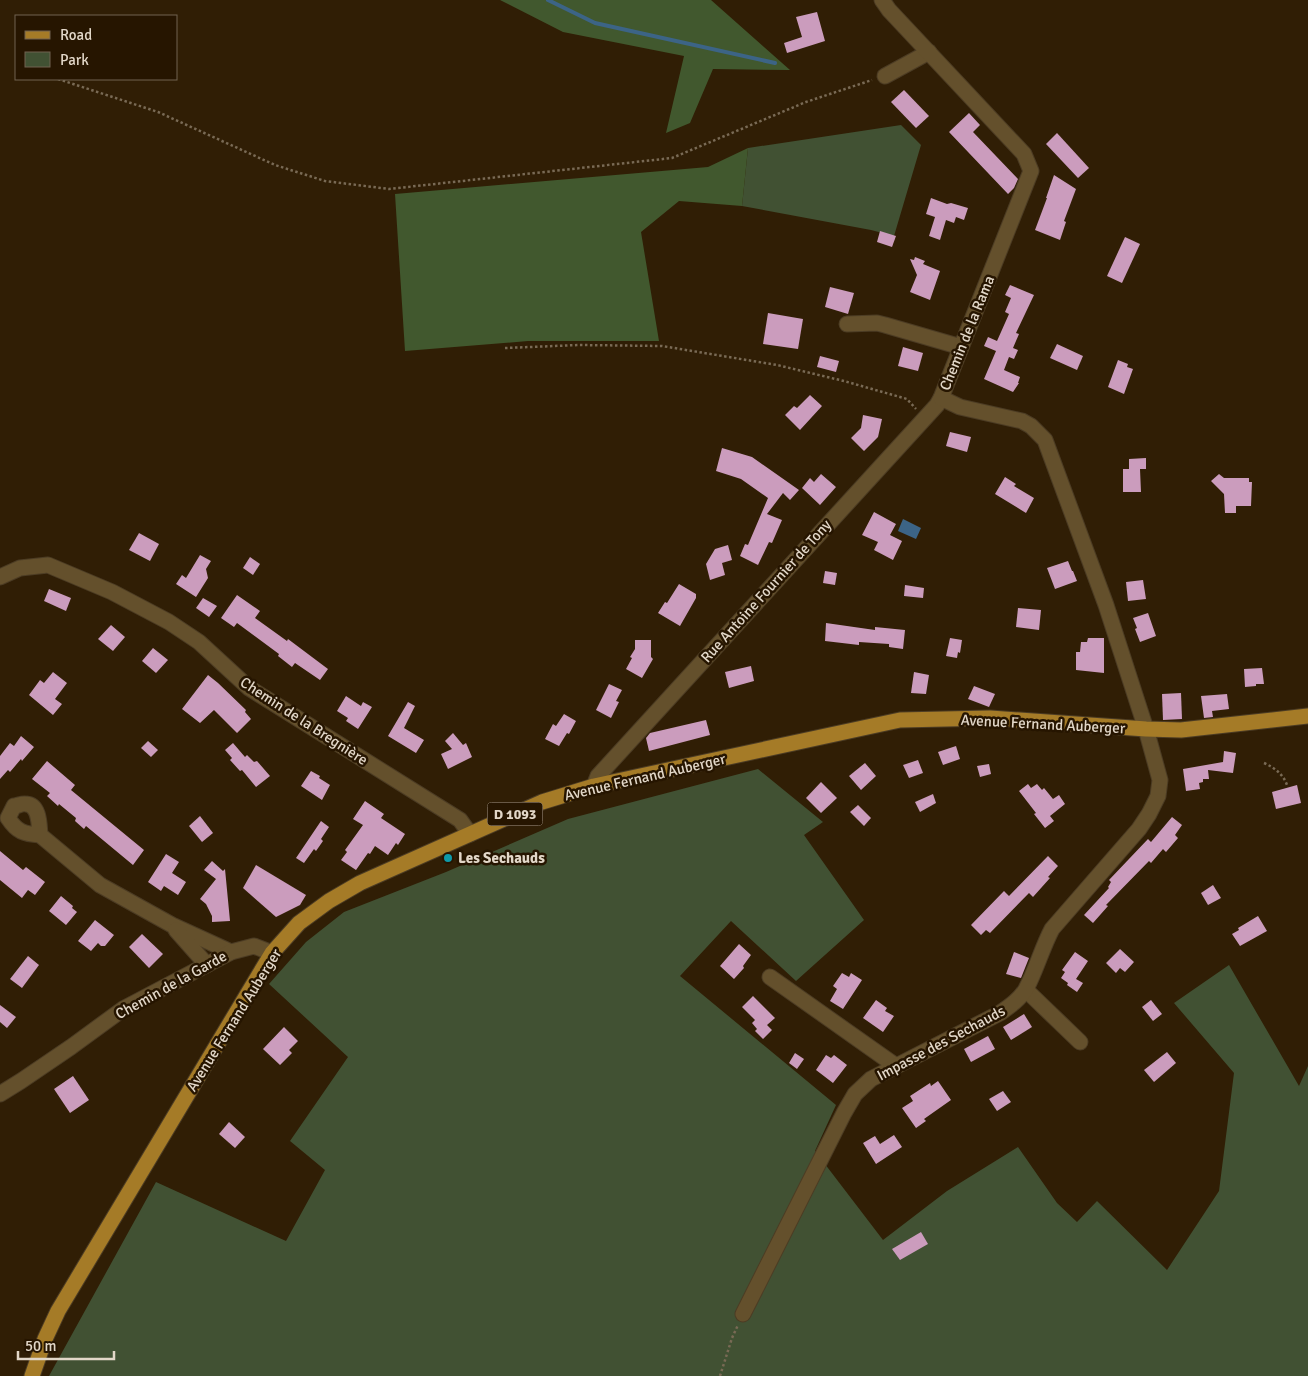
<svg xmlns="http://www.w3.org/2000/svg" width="1308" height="1376" viewBox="0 0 1308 1376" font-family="Signika,sans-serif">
<rect width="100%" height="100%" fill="#301e05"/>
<g fill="#415133">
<polygon points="901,125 921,145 894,236 871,230 742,206 748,148"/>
<polygon points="758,769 823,822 804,835 864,920 796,981 731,921 680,976 836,1105 815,1151 883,1240 947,1191 1018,1147 1057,1203 1077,1222 1097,1201 1167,1270 1219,1191 1234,1073 1174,1003 1229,965 1299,1086 1308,1066 1308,1376 49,1376 156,1182 286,1241 325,1170 290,1141 348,1057 269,984 306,942 344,912 446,872 568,819"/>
</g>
<g fill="#41582e">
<polygon points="500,0 711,0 790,70 713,69 690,123 666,133 684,56 563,32"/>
<polygon points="748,148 742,206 679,201 641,232 659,341 528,341 405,351 395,194 708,167"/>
</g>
<polygon fill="#3c6486" points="903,519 921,528 916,539 898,531"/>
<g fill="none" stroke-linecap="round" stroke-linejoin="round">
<polyline stroke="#3c6486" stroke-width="4" points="548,0 595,23 775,63"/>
</g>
<g fill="#cb9cbd">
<polygon points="817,12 825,41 787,53 784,43 802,37 796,17"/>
<polygon points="904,90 929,116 916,128 891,102"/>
<polygon points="969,113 980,125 973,132 1018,179 1014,188 1008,194 949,132"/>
<polygon points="1057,133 1089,168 1078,178 1046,144"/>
<polygon points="1054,175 1076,189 1064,221 1066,222 1060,240 1035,230 1047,198 1046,198"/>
<polygon points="931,198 947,204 951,203 968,208 964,220 956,217 954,223 946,220 940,240 929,236 935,217 926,214"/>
<polygon points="880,231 896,236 892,247 877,242"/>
<polygon points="1125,237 1140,244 1122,283 1107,276"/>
<polygon points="915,257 925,261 923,264 940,271 930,300 910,292 917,275 910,259 914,260"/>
<polygon points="1010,285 1034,295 1016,333 1019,334 1013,348 1018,350 1014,359 1009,357 1004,370 1020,377 1018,383 1019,383 1013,392 984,379 996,351 984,346 988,337 997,341 1009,314 1005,312 1011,298 1005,295"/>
<polygon points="830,287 854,293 848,314 825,307"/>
<polygon points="768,313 803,319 798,349 763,344"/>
<polygon points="1057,344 1083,356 1077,370 1050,358"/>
<polygon points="903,347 923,353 918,371 898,366"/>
<polygon points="820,356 839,361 836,372 817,367"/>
<polygon points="1118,360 1128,364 1127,367 1133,369 1124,394 1108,387"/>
<polygon points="810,395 822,406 800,430 785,415 794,406 797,408"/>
<polygon points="863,415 882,419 878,437 864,451 851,438 861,428"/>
<polygon points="950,432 971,437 967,452 946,446"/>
<polygon points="722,448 752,457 799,490 790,500 783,493 767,514 782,520 772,543 769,542 758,565 740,556 745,544 748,545 768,498 741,479 716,471"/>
<polygon points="1146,458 1146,469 1140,469 1141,492 1123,492 1123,469 1129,469 1129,459"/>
<polygon points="821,474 836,487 820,505 802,488 810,478 814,482"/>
<polygon points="1219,474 1224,478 1249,478 1249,482 1252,482 1251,506 1236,506 1236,513 1225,513 1224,494 1211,481"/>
<polygon points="1005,477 1016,484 1014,486 1034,498 1026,513 995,494"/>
<polygon points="874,512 896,524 890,535 902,541 893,560 874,550 878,542 862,535"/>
<polygon points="139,533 159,544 150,561 129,550"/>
<polygon points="728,545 732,560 722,563 725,575 710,580 706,564 715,549"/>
<polygon points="200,555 211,561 206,569 208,578 196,597 176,584 182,575 186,578"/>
<polygon points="250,557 260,564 253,575 243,568"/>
<polygon points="1068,561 1072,571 1073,571 1077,581 1055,589 1047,568"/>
<polygon points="825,571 837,573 835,585 823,583"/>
<polygon points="1143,580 1146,599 1128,601 1126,582"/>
<polygon points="679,584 696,594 696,598 680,626 658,613 665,602 667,603"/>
<polygon points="905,585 924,588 923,598 904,596"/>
<polygon points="49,589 71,598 66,611 44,601"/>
<polygon points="237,595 260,611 255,618 287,641 288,639 328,669 320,680 295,663 292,667 278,656 279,654 237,623 234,627 221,618"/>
<polygon points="203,598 217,606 209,617 196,608"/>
<polygon points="1018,608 1041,610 1039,630 1016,627"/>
<polygon points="1148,613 1156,636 1140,642 1135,629 1137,628 1133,618"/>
<polygon points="826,623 875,630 875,627 905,630 903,649 889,647 889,644 859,642 859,645 825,641"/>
<polygon points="111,625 125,637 113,651 98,639"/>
<polygon points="950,638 962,640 960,653 958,652 957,658 946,656"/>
<polygon points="1088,638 1104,638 1104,673 1076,670 1076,652 1080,652 1081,642 1087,642"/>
<polygon points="635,640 651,640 651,657 653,659 642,678 626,669 632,658 630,657 635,649"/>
<polygon points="153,648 168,660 156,673 142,661"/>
<polygon points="751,666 754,681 729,688 725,672"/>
<polygon points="1262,668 1264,684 1256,684 1256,686 1245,687 1244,669"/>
<polygon points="53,672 67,683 55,699 62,704 53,715 29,695 40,680 44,683"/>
<polygon points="914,672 929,675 926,694 911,693"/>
<polygon points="208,675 218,683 246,710 245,712 251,719 237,733 214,710 200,723 182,709"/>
<polygon points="609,684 622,690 616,701 619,702 611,718 596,710"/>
<polygon points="974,686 995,694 989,707 968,699"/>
<polygon points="1181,693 1182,719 1163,720 1162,694"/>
<polygon points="1227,694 1229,709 1212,711 1213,717 1204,718 1201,696"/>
<polygon points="346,696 361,706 363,702 372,707 358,729 346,721 348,718 337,711"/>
<polygon points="408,702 415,706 404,728 424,740 416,753 388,736"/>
<polygon points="564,714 576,721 569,734 567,733 559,746 545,739 553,724 556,726"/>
<polygon points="706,720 710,735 649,751 646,738 650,733"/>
<polygon points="453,733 463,745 466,743 472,757 448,769 441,754 452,749 445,741"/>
<polygon points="21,736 34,747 22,761 21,759 10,772 8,770 0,779 0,756 10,743 14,746"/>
<polygon points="148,741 158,750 151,757 141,748"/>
<polygon points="233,743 245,757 247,755 254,762 257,761 270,776 256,787 242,770 240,771 230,760 232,758 225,750"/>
<polygon points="956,746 960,759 943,765 938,752"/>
<polygon points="1224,751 1236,753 1233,773 1208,770 1209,779 1203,779 1203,782 1199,783 1200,789 1186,791 1183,769 1223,762"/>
<polygon points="918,760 923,773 909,778 903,765"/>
<polygon points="47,761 75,785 71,790 144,850 133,865 86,826 84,829 75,821 76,818 59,804 58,806 47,796 50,793 32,779"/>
<polygon points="865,763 876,776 861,790 849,776"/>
<polygon points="989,764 991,774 980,777 977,766"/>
<polygon points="311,771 320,776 319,778 330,785 322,800 301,786"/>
<polygon points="821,782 837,798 821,813 806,798"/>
<polygon points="1028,784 1031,788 1037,784 1042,790 1044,788 1053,799 1059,795 1065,804 1050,816 1054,821 1045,828 1034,814 1036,813 1019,791"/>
<polygon points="1297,785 1301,803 1276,809 1272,792"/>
<polygon points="933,794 936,803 920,812 915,802"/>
<polygon points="365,801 384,814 381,818 405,834 398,845 396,843 388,855 375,846 370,854 368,853 356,870 341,860 347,852 345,850 363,825 353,819"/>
<polygon points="858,805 871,818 864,826 850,812"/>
<polygon points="200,816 213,833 202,842 189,826"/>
<polygon points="1172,817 1182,825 1175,835 1178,838 1166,852 1163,849 1151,863 1149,861 1106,905 1108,906 1093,923 1084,915 1109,888 1108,887 1111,882 1109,880 1148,839 1151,842"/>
<polygon points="321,821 329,827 321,839 323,841 316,851 314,849 304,863 296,858"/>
<polygon points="0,851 23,870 26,867 45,882 35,895 28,890 22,898 0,880"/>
<polygon points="166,854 179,862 172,873 186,882 178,895 164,886 161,891 148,882"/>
<polygon points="1048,856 1058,866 1048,877 1050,878 1033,897 1029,893 990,933 986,930 981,935 971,925 1004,891 1009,896"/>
<polygon points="212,861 223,871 225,869 230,921 212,922 212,916 206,904 200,899 216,879 204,870"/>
<polygon points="256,865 306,895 300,905 276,917 243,888"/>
<polygon points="1213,885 1221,898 1208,905 1201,893"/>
<polygon points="61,896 73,906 72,908 77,912 66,925 49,911"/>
<polygon points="1258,916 1267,931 1240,946 1232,934 1239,930 1238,928"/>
<polygon points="95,920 114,935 105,946 101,946 98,943 91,951 78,941"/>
<polygon points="142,934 163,954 149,968 129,947"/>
<polygon points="739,944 751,955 743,966 744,968 734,979 720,966"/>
<polygon points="1120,949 1134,962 1125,972 1120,968 1116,973 1106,963"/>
<polygon points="1014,952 1029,958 1021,978 1006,974"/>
<polygon points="1075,952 1088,961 1076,979 1083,983 1077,992 1067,985 1068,983 1061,978 1065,972 1062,970"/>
<polygon points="28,956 39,965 22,988 10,979"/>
<polygon points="842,973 849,977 851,973 862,980 843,1009 830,1001 837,989 833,986"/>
<polygon points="753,996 775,1018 767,1025 772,1030 763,1039 755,1031 757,1029 752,1023 755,1020 742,1007"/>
<polygon points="876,1000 887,1008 885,1011 894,1016 883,1032 863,1018"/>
<polygon points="1151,1000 1162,1014 1153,1021 1142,1007"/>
<polygon points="0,1005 16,1017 7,1028 0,1022"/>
<polygon points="1024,1014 1032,1027 1011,1040 1003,1027"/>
<polygon points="284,1027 298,1041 289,1050 292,1053 280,1065 263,1049"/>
<polygon points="988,1036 995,1049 971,1062 964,1049"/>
<polygon points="1167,1052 1176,1063 1154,1082 1144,1070"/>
<polygon points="795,1053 804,1059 797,1069 789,1063"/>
<polygon points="826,1055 831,1058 834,1055 847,1065 833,1083 816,1070"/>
<polygon points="73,1076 89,1100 70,1113 54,1089"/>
<polygon points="938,1081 951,1100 924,1119 926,1121 916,1128 902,1108 913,1101 910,1096 930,1083 931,1086"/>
<polygon points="1003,1091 1011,1102 997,1111 989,1099"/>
<polygon points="229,1122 245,1137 235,1148 219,1134"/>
<polygon points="894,1135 902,1147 876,1164 863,1143 875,1136 880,1144"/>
<polygon points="921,1232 928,1244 900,1260 892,1249"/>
</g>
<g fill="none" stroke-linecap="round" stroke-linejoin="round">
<g stroke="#4c3c24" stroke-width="17">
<g id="minor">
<polyline points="885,76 929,52"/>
<polyline points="847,324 877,323 885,325 961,347"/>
<polyline points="0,577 20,568 48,565 112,592 169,622 199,642 249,688 460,820 470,834"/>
<polyline points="594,786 598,776 937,405 941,398 1031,171 1024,154 889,10 882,0"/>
<path d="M40,835C24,834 17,832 8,818L14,806C17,806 23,803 26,804C40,805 39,825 40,835L100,885L172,925L231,952"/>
<polyline points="176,930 207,965"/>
<polyline points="770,977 896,1066"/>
<polyline points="1026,990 1080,1042"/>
<polyline points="0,1094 21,1081 71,1047 123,1009 231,952 254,946 272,953"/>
<path d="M743,1314L844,1113L855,1094L871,1079L1000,1013C1010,1006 1020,999 1026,989C1036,970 1042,948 1052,929L1139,829L1149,814L1158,796L1160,780L1146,729L1106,605L1045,440L1031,426L1022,421L960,407L941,398"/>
</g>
</g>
<g stroke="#4c3c24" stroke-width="17">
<polyline id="major" points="32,1376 45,1339 58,1311 272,953 299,923 329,901 360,883 542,802 594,786 900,720 990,718 1146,729 1181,730 1308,716"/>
</g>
<g stroke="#796a55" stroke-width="2.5" stroke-dasharray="2.5 2.5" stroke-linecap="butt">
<polyline points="58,79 158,112 275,165 325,181 389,189 672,158 806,102 872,80"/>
<polyline points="505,348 579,345 662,346 777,365 844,381 907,399 916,409"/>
<path d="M1264,763C1275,768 1283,774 1287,785"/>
<polyline points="720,1376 732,1338 738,1325"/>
</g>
<use href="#minor" stroke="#64502c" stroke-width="15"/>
<use href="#major" stroke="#a57b27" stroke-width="15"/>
</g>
<circle fill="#0f9aa8" stroke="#261500" stroke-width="2" cx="448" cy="858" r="5"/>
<g text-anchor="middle" stroke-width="5" stroke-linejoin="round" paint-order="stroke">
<rect fill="#261500" stroke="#aa9d8c" stroke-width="1" x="487.5" y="802.5" width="55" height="23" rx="4"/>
<g font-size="14" font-weight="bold" fill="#e2d7c8">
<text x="515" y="819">D 1093</text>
</g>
<g font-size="15" fill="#e2d7c8" stroke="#261500">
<text transform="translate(967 333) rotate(-68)" y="5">Chemin de la Rama</text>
<text transform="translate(766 591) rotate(-48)" y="5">Rue Antoine Fournier de Tony</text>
<text transform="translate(304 721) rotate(33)" y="5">Chemin de la Bregnière</text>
<text transform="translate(1043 724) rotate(3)" y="5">Avenue Fernand Auberger</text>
<text transform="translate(645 777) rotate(-13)" y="5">Avenue Fernand Auberger</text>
<text transform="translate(171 985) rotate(-29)" y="5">Chemin de la Garde</text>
<text transform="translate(234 1020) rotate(-58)" y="5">Avenue Fernand Auberger</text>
<text transform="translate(941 1043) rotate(-28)" y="5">Impasse des Sechauds</text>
</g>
<g font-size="15" font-weight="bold" fill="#e2d7c8" stroke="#261500" text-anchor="start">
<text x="458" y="863">Les Sechauds</text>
</g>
</g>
<rect x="15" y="15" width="162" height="65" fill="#261500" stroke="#716350"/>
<rect x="25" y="31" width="25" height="8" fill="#a57b27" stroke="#716350"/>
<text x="60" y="40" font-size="15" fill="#e2d7c8">Road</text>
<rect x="25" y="52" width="25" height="15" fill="#415133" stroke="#716350"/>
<text x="60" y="65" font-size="15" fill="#e2d7c8">Park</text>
<path d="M18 1351v8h96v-8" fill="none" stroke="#e2d7c8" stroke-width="2.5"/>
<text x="25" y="1351" font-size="15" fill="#e2d7c8" stroke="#261500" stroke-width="4" paint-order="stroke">50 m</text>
</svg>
